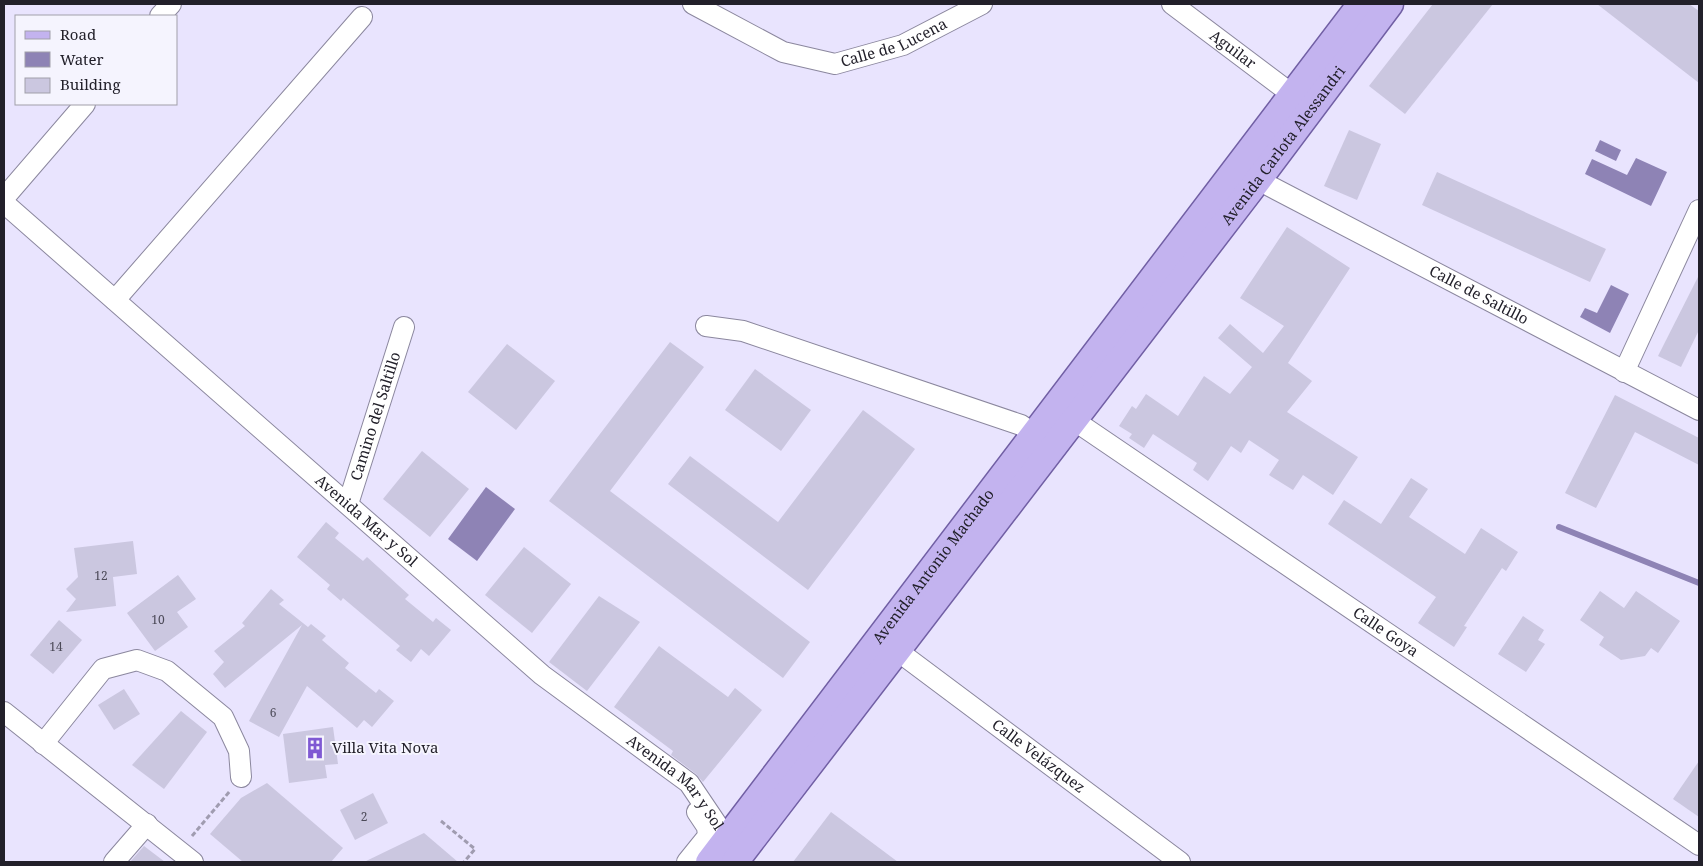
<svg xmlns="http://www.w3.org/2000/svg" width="1703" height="866" viewBox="0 0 1703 866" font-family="'Noto Serif',serif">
<rect width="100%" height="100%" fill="#e9e4fe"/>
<g fill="#8e83b5">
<polygon points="1600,140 1621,150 1616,161 1595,151"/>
<polygon points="1636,158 1667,172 1651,206 1585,174 1592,159 1627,175"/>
<polygon points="1611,285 1629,294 1610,333 1580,317 1585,308 1597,313"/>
<polygon points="486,487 515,509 477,561 448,539"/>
</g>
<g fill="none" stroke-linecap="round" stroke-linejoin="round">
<polyline stroke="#8e83b5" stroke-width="6" points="1559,527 1699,583"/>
</g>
<g fill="#cbc7e0">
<polygon points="1433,4 1493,4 1405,114 1369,86"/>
<polygon points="1597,4 1689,4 1699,11 1699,83"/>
<polygon points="1349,130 1381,144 1357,200 1324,186"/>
<polygon points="1437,172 1606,249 1590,282 1422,205"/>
<polygon points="1287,227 1350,268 1288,363 1312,381 1287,412 1358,457 1333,495 1303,475 1293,490 1269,475 1279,460 1249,440 1241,453 1231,446 1208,481 1193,470 1197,463 1153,434 1144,448 1129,438 1132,434 1119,426 1132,406 1136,409 1146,394 1178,416 1204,376 1230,394 1252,367 1218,338 1230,324 1263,353 1284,326 1240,298"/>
<polygon points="1699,275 1699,330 1681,367 1658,356"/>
<polygon points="670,342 704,367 610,491 810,642 783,678 549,501"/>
<polygon points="507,344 555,381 516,430 468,392"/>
<polygon points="755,369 811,410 781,451 725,410"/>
<polygon points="1615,395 1699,438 1699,465 1635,432 1596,508 1565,493"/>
<polygon points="863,410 915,449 808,590 668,484 690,456 778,522"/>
<polygon points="422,451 469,489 430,537 383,499"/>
<polygon points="1411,478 1428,489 1409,517 1465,554 1481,528 1518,552 1506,571 1502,568 1464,626 1467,627 1454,647 1418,623 1436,597 1328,524 1344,500 1381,524"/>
<polygon points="326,522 339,533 335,538 363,561 367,557 409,595 405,599 433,622 436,618 451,630 429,656 421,649 411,662 396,650 400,646 343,598 341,601 327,589 330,585 297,557"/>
<polygon points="133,541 137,574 113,577 116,606 66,612 76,599 66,589 78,577 74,548"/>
<polygon points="524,547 571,584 532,633 485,595"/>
<polygon points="178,575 196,599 177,612 188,627 155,651 127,613"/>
<polygon points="271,589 284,600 279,604 308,627 311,624 326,636 322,640 349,663 345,668 376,693 379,689 394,701 372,727 364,720 357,728 307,686 279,737 249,721 302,625 225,688 213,674 224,662 214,651 245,626 242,623"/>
<polygon points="1600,591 1624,608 1636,591 1680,621 1658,653 1651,648 1645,656 1621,660 1599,645 1604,637 1580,620"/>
<polygon points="599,596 640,622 587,691 549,662"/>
<polygon points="1523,616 1544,630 1538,640 1545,644 1526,672 1498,654"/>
<polygon points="59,620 82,640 53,674 30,655"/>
<polygon points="659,646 728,697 735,688 762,710 703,782 696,774 671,755 673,751 614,707"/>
<polygon points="124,689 140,714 114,730 98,705"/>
<polygon points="181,711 207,732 164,789 132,765"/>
<polygon points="333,727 338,764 325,765 327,778 289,783 283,734"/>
<polygon points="1699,761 1699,817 1673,799"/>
<polygon points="267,783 343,848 331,862 243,862 210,834 241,798"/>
<polygon points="373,793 388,823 355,840 340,810"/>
<polygon points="831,812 898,862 793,862"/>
<polygon points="424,833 458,862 364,862"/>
<polygon points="144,846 165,862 130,862"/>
</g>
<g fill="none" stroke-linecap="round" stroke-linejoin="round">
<g stroke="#8b879e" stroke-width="22">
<g id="minor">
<path id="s1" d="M693,4L783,52L835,64L903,45L982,4"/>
<path id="s2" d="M1172,4L1293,95"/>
<polyline points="160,16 171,4"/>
<path id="s3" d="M1258,180L1699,410"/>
<polyline points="4,198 85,104"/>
<path id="s4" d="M4,203L542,675L689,783L720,829L729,835H743"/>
<polyline points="115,300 362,17"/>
<polyline points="706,326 743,331 1021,425 1033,433"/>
<polyline points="1624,372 1699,210"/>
<path id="s5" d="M1072,419L1699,845"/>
<path id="s6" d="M348,504L404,327"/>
<path id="s7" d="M887,643L1180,862"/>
<polyline points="4,712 193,862"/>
<polyline points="43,744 103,669 137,660 167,671 223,717 239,751 241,777"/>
<polyline points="114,862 147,824"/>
<polyline points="687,862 708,836 707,827 697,812"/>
</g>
</g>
<g stroke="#715fa4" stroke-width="29">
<g id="major">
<path id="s8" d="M709,862L1361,4"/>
<path id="s9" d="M735,862L1258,180L1390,4"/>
</g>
</g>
<g stroke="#a09cb0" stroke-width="3" stroke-dasharray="5 2.5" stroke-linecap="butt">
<polyline points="441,821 475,849 464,862"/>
<polyline points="192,836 230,791"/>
</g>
<use href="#minor" stroke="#fff" stroke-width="20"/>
<use href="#major" stroke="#c3b3ef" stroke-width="26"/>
</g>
<defs>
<g id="building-bare" transform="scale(1.725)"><path d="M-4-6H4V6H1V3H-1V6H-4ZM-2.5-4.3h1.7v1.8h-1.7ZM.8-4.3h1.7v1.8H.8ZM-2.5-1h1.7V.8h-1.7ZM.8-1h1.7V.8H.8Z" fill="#7f59d3" stroke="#f5f4fe" stroke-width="2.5" paint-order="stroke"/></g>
</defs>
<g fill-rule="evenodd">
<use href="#building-bare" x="315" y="748"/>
</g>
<g text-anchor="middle" stroke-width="4" stroke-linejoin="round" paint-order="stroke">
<g font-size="12" fill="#4c4a58">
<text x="101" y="580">12</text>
<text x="158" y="624">10</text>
<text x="56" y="651">14</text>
<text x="273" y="717">6</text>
<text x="364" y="821">2</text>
</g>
<g font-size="15" fill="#22202a" stroke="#f5f4fe">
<text dy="5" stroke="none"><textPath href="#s1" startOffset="218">Calle de Lucena</textPath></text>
<text dy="5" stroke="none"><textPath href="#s2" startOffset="76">Aguilar</textPath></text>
<text dy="5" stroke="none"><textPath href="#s9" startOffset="902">Avenida Carlota Alessandri</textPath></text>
<text dy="5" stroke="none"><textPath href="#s3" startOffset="249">Calle de Saltillo</textPath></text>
<text dy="5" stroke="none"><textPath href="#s6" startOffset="92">Camino del Saltillo</textPath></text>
<text dy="5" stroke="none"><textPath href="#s4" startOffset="482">Avenida Mar y Sol</textPath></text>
<text dy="5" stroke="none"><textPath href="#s8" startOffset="371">Avenida Antonio Machado</textPath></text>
<text dy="5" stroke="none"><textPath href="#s5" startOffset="379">Calle Goya</textPath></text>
<text dy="5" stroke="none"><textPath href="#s7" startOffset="189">Calle Velázquez</textPath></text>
<text dy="5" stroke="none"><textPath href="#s4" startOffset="888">Avenida Mar y Sol</textPath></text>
</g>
<g font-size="15" fill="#22202a" stroke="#f5f4fe" text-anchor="start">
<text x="332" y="753">Villa Vita Nova</text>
</g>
</g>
<rect width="1703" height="866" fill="none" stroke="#22202a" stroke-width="10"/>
<rect x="15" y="15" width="162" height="90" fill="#f5f4fe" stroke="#a19fa9"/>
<rect x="25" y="31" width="25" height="8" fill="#c3b3ef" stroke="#a19fa9"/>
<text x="60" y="40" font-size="15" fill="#22202a">Road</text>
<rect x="25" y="52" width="25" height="15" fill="#8e83b5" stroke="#a19fa9"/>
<text x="60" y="65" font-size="15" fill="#22202a">Water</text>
<rect x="25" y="78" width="25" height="15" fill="#cbc7e0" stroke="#a19fa9"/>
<text x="60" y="90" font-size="15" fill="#22202a">Building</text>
</svg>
